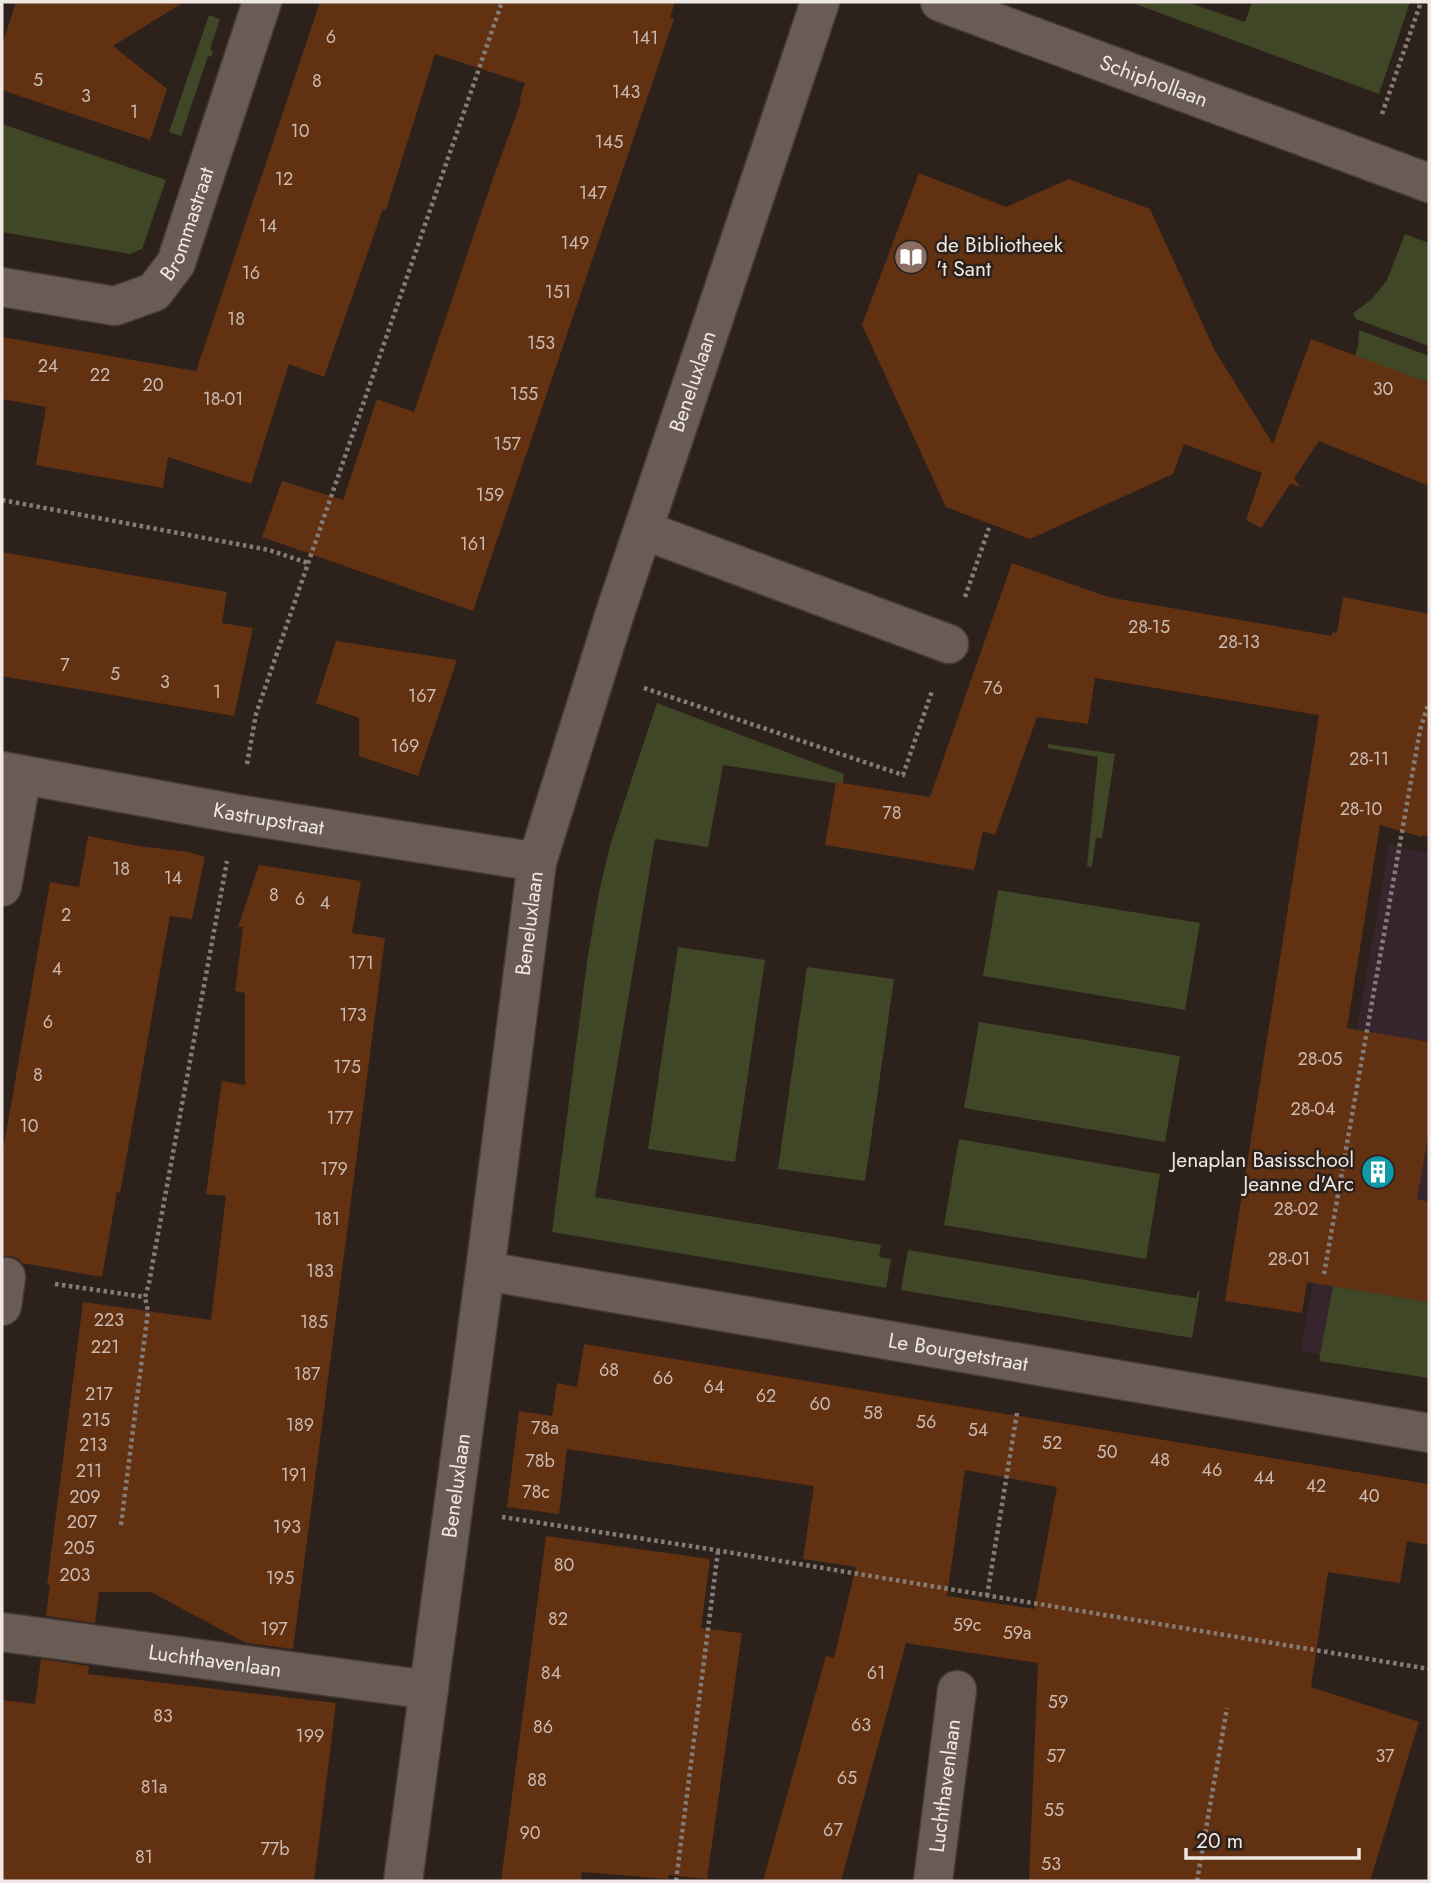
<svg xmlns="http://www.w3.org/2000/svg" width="1431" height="1883" viewBox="0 0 1431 1883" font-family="Jost,sans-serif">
<rect width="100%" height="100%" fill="#2d211b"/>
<polygon fill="#37252d" points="1389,845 1429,853 1429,1374 1301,1351"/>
<g fill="#3f4726">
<polygon points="1130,2 1186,2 1245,22 1252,2 1410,2 1379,94"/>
<polygon points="209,15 220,19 210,49 213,51 211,57 208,56 181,136 169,132"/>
<polygon points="2,124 166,180 142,249 130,254 2,232"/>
<polygon points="1405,234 1429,243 1429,346 1356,319 1353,313 1371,300 1387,280"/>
<polygon points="1359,330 1429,356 1429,383 1355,356 1358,347"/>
<polygon points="657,703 844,774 843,783 835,783 723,765 708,847 655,839 595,1197 881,1245 879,1257 891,1259 886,1288 552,1232 588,955 599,892 611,842"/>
<polygon points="1048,744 1115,754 1102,838 1096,838 1092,867 1087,866 1098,757 1048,748"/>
<polygon points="998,890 1200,923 1185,1010 983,976"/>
<polygon points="678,947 765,960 735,1162 648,1149"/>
<polygon points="807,967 894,979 865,1181 778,1169"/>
<polygon points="979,1022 1180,1056 1165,1142 964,1108"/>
<polygon points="959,1139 1160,1174 1146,1259 944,1225"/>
<polygon points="908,1250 1168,1294 1196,1298 1198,1291 1200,1291 1192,1338 901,1290"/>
<polygon points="1333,1286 1429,1302 1429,1378 1319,1361"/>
</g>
<g fill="#613112" fill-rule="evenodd">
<polygon points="16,2 184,2 113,46 167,89 150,140 2,90 2,45"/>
<polygon points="320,2 675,2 670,18 674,19 473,611 262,537 282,481 343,500 377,399 414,412 491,184 521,102 519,101 525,83 435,54 386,210 383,209 324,377 289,364 251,484 168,457 163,488 36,465 46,407 2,399 2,337 196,371"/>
<polygon points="919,173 1006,207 1069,179 1150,209 1215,351 1273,444 1311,339 1429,383 1429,486 1319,441 1294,478 1300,487 1290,484 1261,528 1246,520 1262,473 1184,444 1173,474 1030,539 946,507 862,325"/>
<polygon points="2,552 227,592 222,623 253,628 234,716 2,676"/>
<polygon points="1012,563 1108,597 1332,636 1332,632 1337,633 1343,597 1429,614 1429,836 1422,835 1422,837 1380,825 1347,1028 1429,1042 1429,1131 1417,1199 1429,1202 1429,1302 1307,1282 1302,1313 1225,1301 1319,715 1095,678 1088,724 1037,717 995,835 983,831 974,870 825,845 836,782 930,797"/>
<polygon points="336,641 457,660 418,776 359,756 359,718 316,703"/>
<polygon points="88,836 138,846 189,852 205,857 192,919 170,916 120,1193 117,1192 102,1277 22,1263 19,1259 10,1256 2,1256 2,1156 50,882 79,887"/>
<polygon points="259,865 361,881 352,933 385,938 293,1649 246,1643 151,1592 99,1592 95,1623 46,1616 50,1585 47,1585 83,1302 211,1320 226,1196 206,1194 222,1081 245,1085 245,993 235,991 243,927 238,927"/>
<path d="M584,1344L1429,1484V1545L1407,1541L1400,1583L1328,1572L1311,1687L1419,1722L1370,1881H1029L1038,1663L906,1643L841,1881H763L826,1656L834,1658L856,1567L803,1559L814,1486L567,1449L559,1514L507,1507L519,1411L552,1416L557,1383L577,1387ZM965,1470L1057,1487L1034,1609L947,1596Z"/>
<polygon points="546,1536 710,1559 701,1628 742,1633 707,1879 669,1875 668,1879 582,1872 581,1881 501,1881"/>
<polygon points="41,1659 89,1666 88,1674 336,1703 314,1881 2,1881 2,1700 35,1704"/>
</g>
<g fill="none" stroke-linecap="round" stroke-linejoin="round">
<g stroke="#453c37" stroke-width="41">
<g id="minor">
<path id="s1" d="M940,2L1429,183"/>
<path id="s2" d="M2,287L115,306L154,292L176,263L262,2"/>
<polyline points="643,530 949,644"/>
<path id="s3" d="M2,771L237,814L537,862"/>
<polyline points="2,887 22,775"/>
<path id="s4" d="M485,1271L1429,1433"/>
<polyline points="2,1306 6,1277"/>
<path id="s5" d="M2,1632L429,1690"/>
<path id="s6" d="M403,1881L485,1271L537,862L615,613L820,2"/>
<path id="s7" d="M933,1881L957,1690"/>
</g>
</g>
<g stroke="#867c77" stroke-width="4.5" stroke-dasharray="3.5 3.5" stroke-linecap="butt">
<polyline points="1382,114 1421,2"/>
<polyline points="2,500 269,550 308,563"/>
<polyline points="965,597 989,528"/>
<polyline points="644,688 903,775 932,691"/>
<polyline points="247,764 256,714 502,2"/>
<polyline points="1324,1274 1420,730 1429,702"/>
<polyline points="55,1284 145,1297 149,1283 227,861"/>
<polyline points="502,1517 703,1548 1429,1669"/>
<polyline points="121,1525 148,1311 145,1297"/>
<polyline points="987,1596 1017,1413"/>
<polyline points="676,1881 718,1551"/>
<polyline points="1197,1881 1227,1708"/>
</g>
<use href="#minor" stroke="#6a5c55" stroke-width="38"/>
</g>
<defs>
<g id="library-disc" transform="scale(1.75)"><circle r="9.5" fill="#8d6e63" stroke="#2d211b"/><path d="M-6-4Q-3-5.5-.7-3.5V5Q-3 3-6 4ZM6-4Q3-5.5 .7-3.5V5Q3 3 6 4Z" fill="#fff"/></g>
<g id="building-disc" transform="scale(1.75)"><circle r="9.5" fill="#0f9aa8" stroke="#2d211b"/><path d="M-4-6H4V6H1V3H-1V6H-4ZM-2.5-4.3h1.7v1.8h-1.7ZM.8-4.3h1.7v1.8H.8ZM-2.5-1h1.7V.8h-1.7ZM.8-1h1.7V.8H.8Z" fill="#fff"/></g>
</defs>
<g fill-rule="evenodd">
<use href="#library-disc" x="911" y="257"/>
<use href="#building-disc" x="1378" y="1172"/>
</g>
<g text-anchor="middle" stroke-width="5" stroke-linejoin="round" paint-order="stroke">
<g font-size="18" fill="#ccbab0">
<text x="331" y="43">6</text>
<text x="645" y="44">141</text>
<text x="38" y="86">5</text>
<text x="317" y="87">8</text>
<text x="626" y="98">143</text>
<text x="86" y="102">3</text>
<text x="134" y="118">1</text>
<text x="300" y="137">10</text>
<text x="609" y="148">145</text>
<text x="284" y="185">12</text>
<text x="593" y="199">147</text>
<text x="268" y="232">14</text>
<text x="575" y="249">149</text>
<text x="251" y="279">16</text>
<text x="558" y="298">151</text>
<text x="236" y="325">18</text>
<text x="541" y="349">153</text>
<text x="48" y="372">24</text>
<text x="100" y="381">22</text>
<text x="153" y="391">20</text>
<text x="1383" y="395">30</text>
<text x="524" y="400">155</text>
<text x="223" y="405">18-01</text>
<text x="507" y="450">157</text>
<text x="490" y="501">159</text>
<text x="473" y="550">161</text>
<text x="1149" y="633">28-15</text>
<text x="1239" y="648">28-13</text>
<text x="65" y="671">7</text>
<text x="115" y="680">5</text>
<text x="165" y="688">3</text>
<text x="993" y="694">76</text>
<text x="217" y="698">1</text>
<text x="422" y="702">167</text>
<text x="405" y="752">169</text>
<text x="1369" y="765">28-11</text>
<text x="1361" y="815">28-10</text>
<text x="892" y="819">78</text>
<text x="121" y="875">18</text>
<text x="173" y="884">14</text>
<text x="274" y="901">8</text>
<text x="300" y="905">6</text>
<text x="325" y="909">4</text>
<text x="66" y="921">2</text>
<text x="361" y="969">171</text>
<text x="57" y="975">4</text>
<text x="353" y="1021">173</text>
<text x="48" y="1028">6</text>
<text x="1320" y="1065">28-05</text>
<text x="347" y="1073">175</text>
<text x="38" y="1081">8</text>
<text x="1313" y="1115">28-04</text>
<text x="340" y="1124">177</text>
<text x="29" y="1132">10</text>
<text x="334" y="1175">179</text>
<text x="1296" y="1215">28-02</text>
<text x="327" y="1225">181</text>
<text x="1289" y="1265">28-01</text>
<text x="320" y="1277">183</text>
<text x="109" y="1326">223</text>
<text x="314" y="1328">185</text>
<text x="105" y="1353">221</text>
<text x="609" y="1376">68</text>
<text x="307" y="1380">187</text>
<text x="663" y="1384">66</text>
<text x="714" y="1393">64</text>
<text x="99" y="1400">217</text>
<text x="766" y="1402">62</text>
<text x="820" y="1410">60</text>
<text x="873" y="1419">58</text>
<text x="96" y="1426">215</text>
<text x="926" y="1428">56</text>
<text x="300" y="1431">189</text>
<text x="545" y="1434">78a</text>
<text x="978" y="1436">54</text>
<text x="1052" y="1449">52</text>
<text x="93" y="1451">213</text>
<text x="1107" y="1458">50</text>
<text x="1160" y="1466">48</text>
<text x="540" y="1467">78b</text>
<text x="1212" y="1476">46</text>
<text x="89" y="1477">211</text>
<text x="294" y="1481">191</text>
<text x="1264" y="1484">44</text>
<text x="1316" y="1492">42</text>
<text x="536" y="1498">78c</text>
<text x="1369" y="1502">40</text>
<text x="85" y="1503">209</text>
<text x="82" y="1528">207</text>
<text x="287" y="1533">193</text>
<text x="79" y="1554">205</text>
<text x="564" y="1571">80</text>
<text x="75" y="1581">203</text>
<text x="280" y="1584">195</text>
<text x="558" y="1625">82</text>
<text x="967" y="1631">59c</text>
<text x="274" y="1635">197</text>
<text x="1017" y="1639">59a</text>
<text x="551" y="1679">84</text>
<text x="876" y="1679">61</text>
<text x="1058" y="1708">59</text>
<text x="163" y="1722">83</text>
<text x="861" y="1731">63</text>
<text x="543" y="1733">86</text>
<text x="310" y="1742">199</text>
<text x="1056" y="1762">57</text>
<text x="1385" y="1762">37</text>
<text x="847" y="1784">65</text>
<text x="537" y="1786">88</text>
<text x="154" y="1793">81a</text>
<text x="1054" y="1816">55</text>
<text x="833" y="1836">67</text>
<text x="530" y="1839">90</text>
<text x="275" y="1855">77b</text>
<text x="144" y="1863">81</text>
<text x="1051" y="1870">53</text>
</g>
<g font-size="21" fill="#f0e8e4" stroke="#2d211b">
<text dy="7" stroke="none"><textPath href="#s1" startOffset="228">Schiphollaan</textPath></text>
<text dy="7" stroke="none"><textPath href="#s2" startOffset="233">Brommastraat</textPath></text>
<text dy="7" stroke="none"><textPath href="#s6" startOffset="1533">Beneluxlaan</textPath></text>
<text dy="7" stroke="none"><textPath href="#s3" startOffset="271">Kastrupstraat</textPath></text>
<text dy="7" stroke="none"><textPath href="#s6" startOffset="966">Beneluxlaan</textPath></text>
<text dy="7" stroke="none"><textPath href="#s4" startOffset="480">Le Bourgetstraat</textPath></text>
<text dy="7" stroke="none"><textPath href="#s6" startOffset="399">Beneluxlaan</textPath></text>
<text dy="7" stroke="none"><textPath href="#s5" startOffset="215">Luchthavenlaan</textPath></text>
<text dy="7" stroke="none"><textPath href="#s7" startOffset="96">Luchthavenlaan</textPath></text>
</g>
<g font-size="21" fill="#f0e8e4" stroke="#2d211b" text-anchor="start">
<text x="936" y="252">de Bibliotheek<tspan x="936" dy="24">'t Sant</tspan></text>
<text x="1354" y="1167" text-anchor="end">Jenaplan Basisschool<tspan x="1354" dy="24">Jeanne d'Arc</tspan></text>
</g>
</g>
<rect width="1431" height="1883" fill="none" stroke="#f0e8e4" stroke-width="7"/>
<path d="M1186 1848v10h173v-10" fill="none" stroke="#f0e8e4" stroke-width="3.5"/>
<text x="1196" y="1848" font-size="21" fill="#f0e8e4" stroke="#2d211b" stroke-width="5" paint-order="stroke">20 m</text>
</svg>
